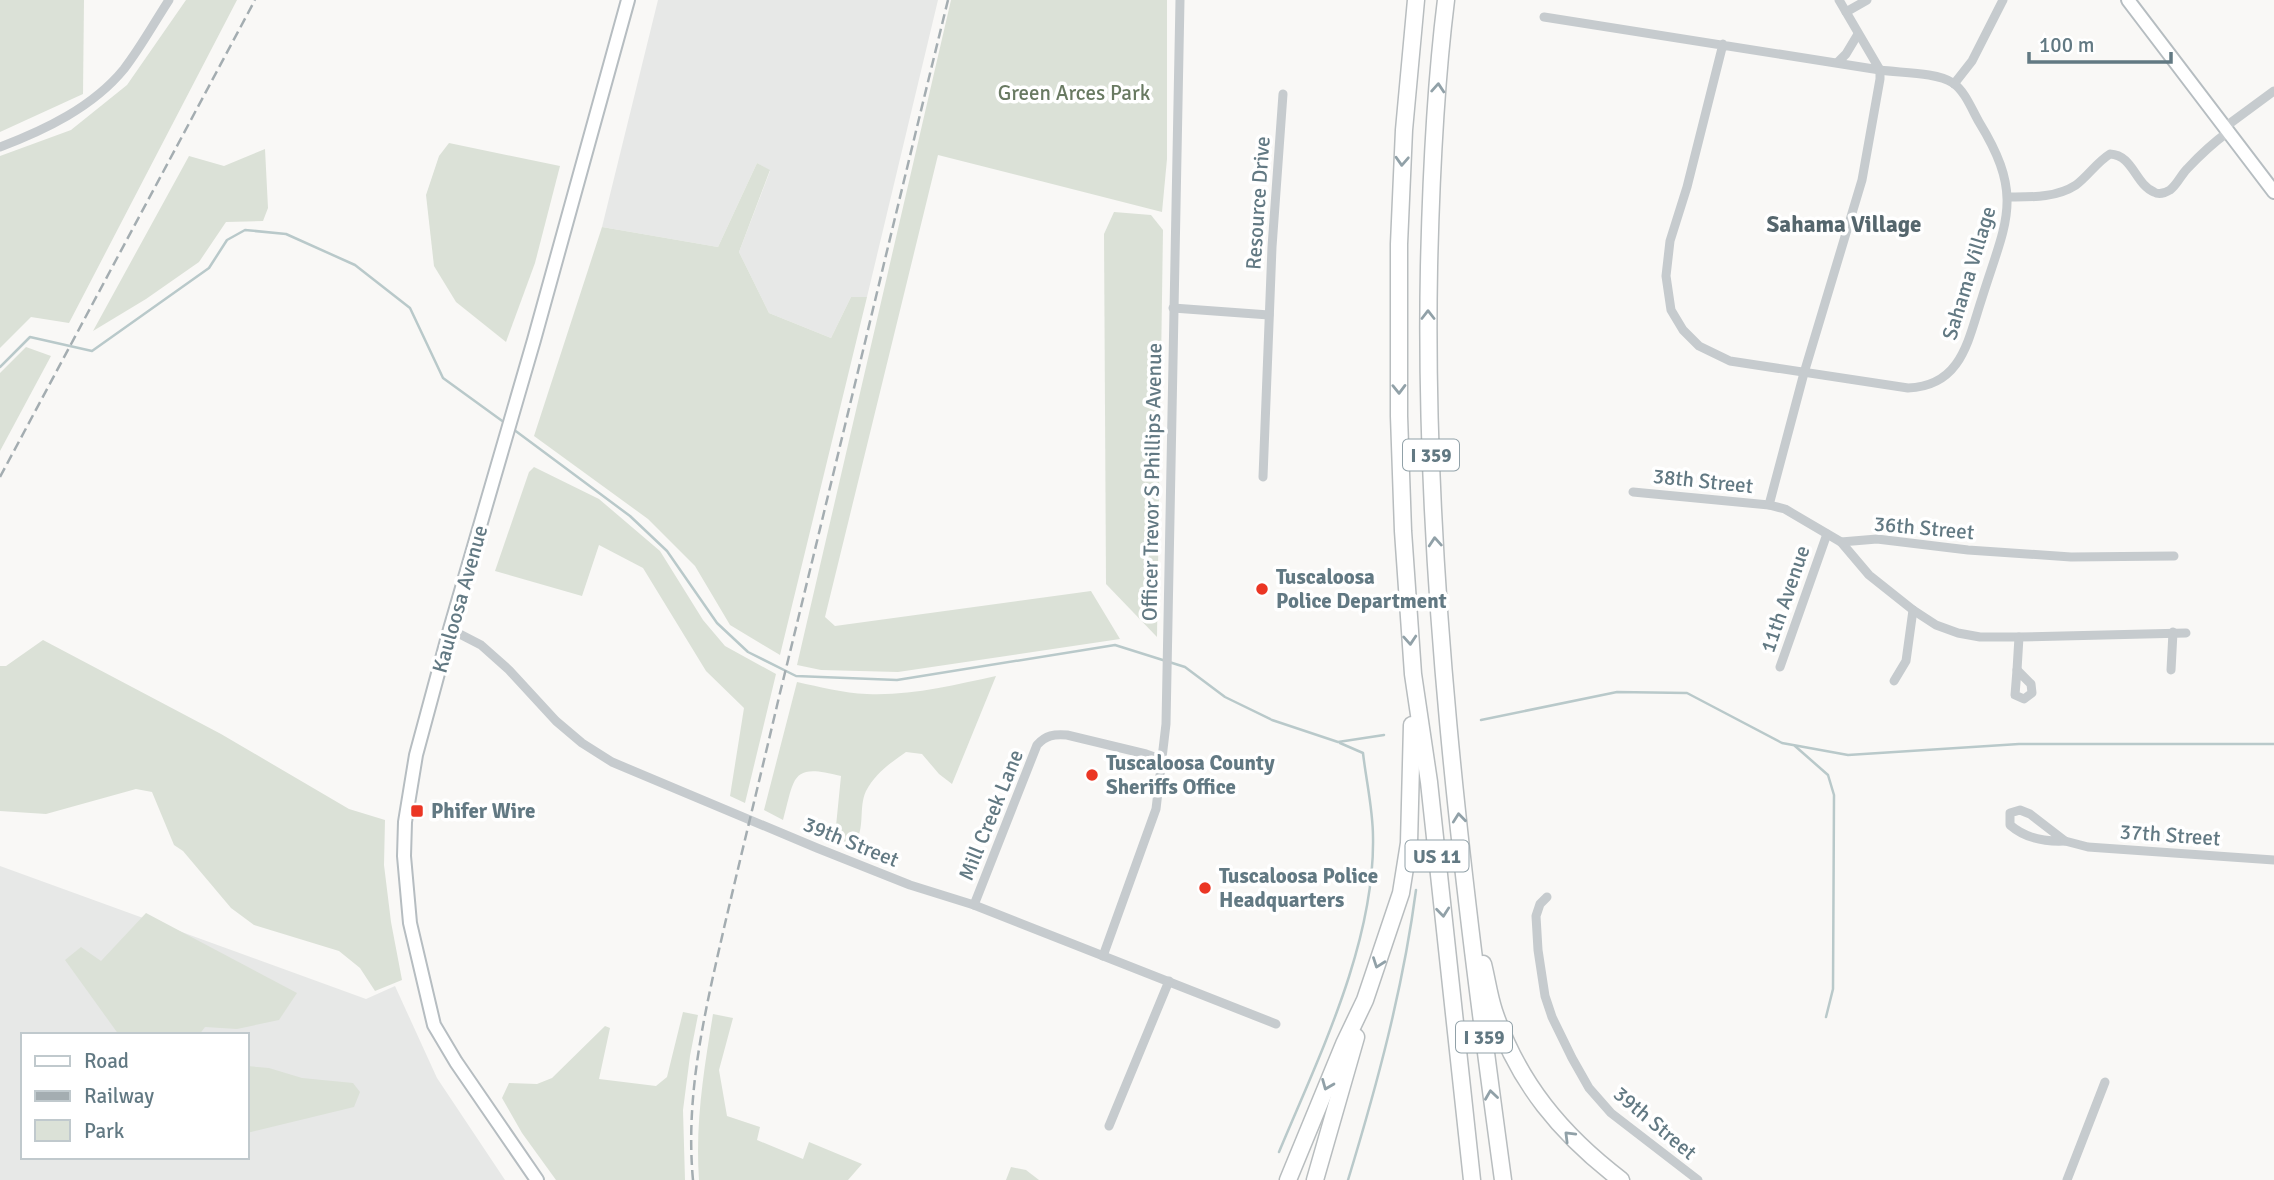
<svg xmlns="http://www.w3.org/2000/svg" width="2274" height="1180" viewBox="0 0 2274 1180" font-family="Signika,sans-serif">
<rect width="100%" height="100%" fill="#f9f8f6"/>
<g fill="#e7e8e7" fill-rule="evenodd">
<polygon points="658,0 938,0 867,297 851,297 831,338 769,313 739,252 770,171 757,163 718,247 602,227"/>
<path d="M0,866L366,999L395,986L437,1078L505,1180H0ZM23,1035H247V1157H23Z"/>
</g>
<g fill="#dbe1d7">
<polygon points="0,0 84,0 83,94 0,132"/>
<polygon points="186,0 237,0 69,323 31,317 0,348 0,156 71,130 127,85"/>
<polygon points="951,0 1167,0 1167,159 1162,212 938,155 825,617 835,626 1091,591 1120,639 898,672 821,670 797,665"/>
<polygon points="449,143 560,166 535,263 506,342 456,302 434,266 426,195 439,156"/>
<polygon points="265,149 268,208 263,221 226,222 199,262 146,299 93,331 189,156 224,166"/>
<polygon points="757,163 770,170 739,252 769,313 831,338 851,297 867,297 780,655 730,625 695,566 648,519 534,436 602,227 718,247"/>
<polygon points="1114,212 1151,215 1163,230 1157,637 1106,584 1104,234"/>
<polygon points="26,347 51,356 0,451 0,373"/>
<polygon points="534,467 599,499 660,551 703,620 725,646 776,674 745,803 730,796 744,708 706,671 643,568 599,545 582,596 495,571 529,472"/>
<polygon points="43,640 221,734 349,809 385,820 384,865 391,922 402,980 375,991 360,968 339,951 254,925 231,908 183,851 174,845 152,792 136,789 46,814 0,811 0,666 6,666"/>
<path d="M996,676L952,784L939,774L922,754L906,752C890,763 875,774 866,791C858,808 866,829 854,844L838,840L835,836L841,776C791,763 795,776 783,820L764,810L797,682C820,687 843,693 867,694C910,696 954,685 996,676Z"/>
<polygon points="146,913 297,993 279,1020 237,1029 205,1027 199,1035 119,1035 65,960 81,947 101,961"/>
<polygon points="683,1012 698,1015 690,1056 683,1110 685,1180 556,1180 522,1133 502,1098 509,1083 537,1084 552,1078 605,1026 610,1028 599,1079 656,1086 667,1077"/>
<path d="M713,1014L733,1018L719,1070L727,1116L760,1127L757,1140L803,1159L809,1142L862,1164L848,1180H699C695,1123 704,1069 713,1014Z"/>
<polygon points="247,1066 269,1068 302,1078 353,1083 360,1092 354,1107 247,1133"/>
<polygon points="1011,1167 1026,1170 1039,1180 1006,1180"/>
</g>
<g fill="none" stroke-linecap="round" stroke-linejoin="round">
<g stroke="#b9c9ca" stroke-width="2.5">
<polyline points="0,367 30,337 92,351 209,268 227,240 245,230 286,234 355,265 410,308 443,378 505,423"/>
<polyline points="513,429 630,516 667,551 717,623 748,652 796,676 897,680 1115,645 1185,667 1225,697 1272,720 1338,742 1384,735"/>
<polyline points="1481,720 1617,692 1687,693 1782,743 1848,755 2019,744 2274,744"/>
<polyline points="1795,746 1828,775 1834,795 1833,989 1826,1017"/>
<path d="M1279,1152C1319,1056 1375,943 1373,837C1373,809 1366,780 1363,753L1340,743"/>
<path d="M1348,1180C1377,1085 1403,989 1416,890"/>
</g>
<g stroke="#b6bdc1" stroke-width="16">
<g id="secondary">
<polyline points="2128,0 2274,192"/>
<polyline points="537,1180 456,1062 434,1025 410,923 404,856 405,822 416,755 450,629 534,340 628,0"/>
</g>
</g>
<g stroke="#b8bdbf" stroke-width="19">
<g id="highway">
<polyline points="1416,0 1404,130 1399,244 1399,416 1403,531 1413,674 1429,782 1472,1180"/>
<path d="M1446,0C1435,88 1431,178 1429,267C1423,573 1462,878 1503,1180"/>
<path d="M1483,964C1487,980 1489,996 1494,1011C1518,1083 1562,1135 1621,1180"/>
<polyline points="1288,1180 1344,1044 1365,1000 1401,893 1409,843 1412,725"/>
<polyline points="1315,1180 1356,1037"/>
</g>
</g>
<g stroke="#c6cbce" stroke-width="9">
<polyline points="1846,12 1867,0"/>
<path d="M1544,17C1656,34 1768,52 1880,70C1901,73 1936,72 1953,83C1965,91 1972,110 1979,122C2025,197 2006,221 1982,298C1968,340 1962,386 1908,388L1730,361L1699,346L1683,330L1671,310L1666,276L1670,241L1687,187L1723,44"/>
<polyline points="1838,62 1846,54 1858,34"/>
<polyline points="1954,84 1972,61 2003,0"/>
<polyline points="2225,127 2274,91"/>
<path d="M0,147C45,130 93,107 124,69C141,47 154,23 169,0"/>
<path d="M2009,197C2031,197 2056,198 2076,185C2088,176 2097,162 2110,154C2133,155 2135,184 2154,192C2159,195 2165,193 2170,190C2177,185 2181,175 2187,169C2200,155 2213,143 2228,132"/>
<polyline points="1173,308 1269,315"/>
<polyline points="1263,477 1272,247 1283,94"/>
<polyline points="1633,492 1769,505 1785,509 1841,542 1869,575 1913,610 1936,625 1958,633 1980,637 2019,637 2186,633"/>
<polyline points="1769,505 1804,373 1862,180 1880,79 1880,70 1839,0"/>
<polyline points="1841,542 1877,539 1968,550 2071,557 2174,556"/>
<polyline points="450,629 481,645 509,670 556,721 582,743 612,762 817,848 910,885 974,905 1276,1024"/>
<polyline points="1780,667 1827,534"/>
<polygon points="2017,670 2031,684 2032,693 2024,699 2015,695"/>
<polyline points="2017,670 2019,637"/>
<polyline points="2171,670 2173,632"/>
<polyline points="1894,681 1906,661 1913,610"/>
<path d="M2020,810L2030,814L2065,841C2045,842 2026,839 2010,825V813Z"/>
<polyline points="2065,841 2088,847 2274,860"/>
<polyline points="1547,897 1540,904 1536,916 1538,950 1545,996 1552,1017 1572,1058 1589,1088 1611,1113 1698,1180"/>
<path d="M974,905L1037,745C1046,735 1054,734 1067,735L1146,754L1163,760"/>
<polyline points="1103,956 1156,809 1166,724 1180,0"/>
<polyline points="1109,1126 1169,981"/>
<polyline points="2067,1180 2105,1082"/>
</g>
<use href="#secondary" stroke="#fff" stroke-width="12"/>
<use href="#highway" stroke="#fff" stroke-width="16"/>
<g stroke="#a4adb1" stroke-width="2.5" stroke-dasharray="10 5" stroke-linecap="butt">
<polyline points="0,477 255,0"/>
<path d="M693,1180C685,1094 705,1011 724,928C742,851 761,774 779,697C836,465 891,232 948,0"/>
</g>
</g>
<defs><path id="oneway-chevron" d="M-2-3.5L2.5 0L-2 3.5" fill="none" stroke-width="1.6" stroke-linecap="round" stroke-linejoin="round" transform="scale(1.75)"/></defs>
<g stroke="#91a1a8">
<use href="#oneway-chevron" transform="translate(1438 88) rotate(-86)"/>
<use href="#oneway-chevron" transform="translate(1402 161) rotate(93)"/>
<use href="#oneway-chevron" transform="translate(1428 315) rotate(-90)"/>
<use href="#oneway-chevron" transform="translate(1399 389) rotate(89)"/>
<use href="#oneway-chevron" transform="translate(1435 542) rotate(-94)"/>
<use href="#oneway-chevron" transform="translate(1410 640) rotate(86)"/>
<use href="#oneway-chevron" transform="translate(1459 818) rotate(-96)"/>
<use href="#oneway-chevron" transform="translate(1443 912) rotate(84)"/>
<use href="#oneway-chevron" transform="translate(1378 963) rotate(110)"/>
<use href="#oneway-chevron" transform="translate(1327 1085) rotate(112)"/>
<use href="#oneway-chevron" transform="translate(1491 1095) rotate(-98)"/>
<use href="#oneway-chevron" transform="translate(1569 1136) rotate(-135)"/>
</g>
<g fill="#eb3624" stroke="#fff" stroke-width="2.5">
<circle cx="1262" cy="589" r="7"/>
<circle cx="1092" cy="775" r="7"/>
<rect x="410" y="804" width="14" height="14" rx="3.5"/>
<circle cx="1205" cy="888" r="7"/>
</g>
<g text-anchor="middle" stroke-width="7" stroke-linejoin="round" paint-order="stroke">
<g fill="#fff" stroke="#91a1a8" stroke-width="2">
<rect x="1403" y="439.5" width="56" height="31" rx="5"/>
<rect x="1405.5" y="840.5" width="63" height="31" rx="5"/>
<rect x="1456" y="1021.5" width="56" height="31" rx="5"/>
</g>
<g font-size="19" font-weight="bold" fill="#627983">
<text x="1431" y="462">I 359</text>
<text x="1437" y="863">US 11</text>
<text x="1484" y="1044">I 359</text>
</g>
<g font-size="21" fill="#697a62" stroke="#fff">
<text x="1074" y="100">Green Arces Park</text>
</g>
<g font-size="21" fill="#627983" stroke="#fff">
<text transform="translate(1258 203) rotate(-86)" y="7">Resource Drive</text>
<text transform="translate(1969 273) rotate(-73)" y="7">Sahama Village</text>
<text transform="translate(1703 481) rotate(6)" y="7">38th Street</text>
<text transform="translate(1152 482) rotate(-89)" y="7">Officer Trevor S Phillips Avenue</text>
<text transform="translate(1924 528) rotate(5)" y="7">36th Street</text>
<text transform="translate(460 599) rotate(-74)" y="7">Kauloosa Avenue</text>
<text transform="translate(1785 599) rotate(-71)" y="7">11th Avenue</text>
<text transform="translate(991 815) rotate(-68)" y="7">Mill Creek Lane</text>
<text transform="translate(2170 835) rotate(4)" y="7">37th Street</text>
<text transform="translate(851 842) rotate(22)" y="7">39th Street</text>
<text transform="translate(1655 1123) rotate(40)" y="7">39th Street</text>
</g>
<g font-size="21" font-weight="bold" fill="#627983" stroke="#fff" text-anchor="start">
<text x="1276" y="584">Tuscaloosa<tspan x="1276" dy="24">Police Department</tspan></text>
<text x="1106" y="770">Tuscaloosa County<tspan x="1106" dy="24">Sheriffs Office</tspan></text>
<text x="431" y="818">Phifer Wire</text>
<text x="1219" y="883">Tuscaloosa Police<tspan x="1219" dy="24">Headquarters</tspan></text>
</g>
<g font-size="23" font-weight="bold" fill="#55666d" stroke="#fff">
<text x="1844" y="232">Sahama Village</text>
</g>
</g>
<rect x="21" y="1033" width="228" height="126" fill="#ffffff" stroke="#c0c9cd" stroke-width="2"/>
<rect x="35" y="1056" width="35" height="10" fill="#ffffff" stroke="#c0c9cd" stroke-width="2"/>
<text x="84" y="1068" font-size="21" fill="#627983">Road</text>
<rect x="35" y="1091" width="35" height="10" fill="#a4adb1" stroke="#c0c9cd" stroke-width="2"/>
<text x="84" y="1103" font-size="21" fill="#627983">Railway</text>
<rect x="35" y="1120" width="35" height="21" fill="#dbe1d7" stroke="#c0c9cd" stroke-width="2"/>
<text x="84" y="1138" font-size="21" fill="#627983">Park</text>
<path d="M2029 52v10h142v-10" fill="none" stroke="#627983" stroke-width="3.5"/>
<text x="2039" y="52" font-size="21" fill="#627983" stroke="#ffffff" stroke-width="5" paint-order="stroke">100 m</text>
</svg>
